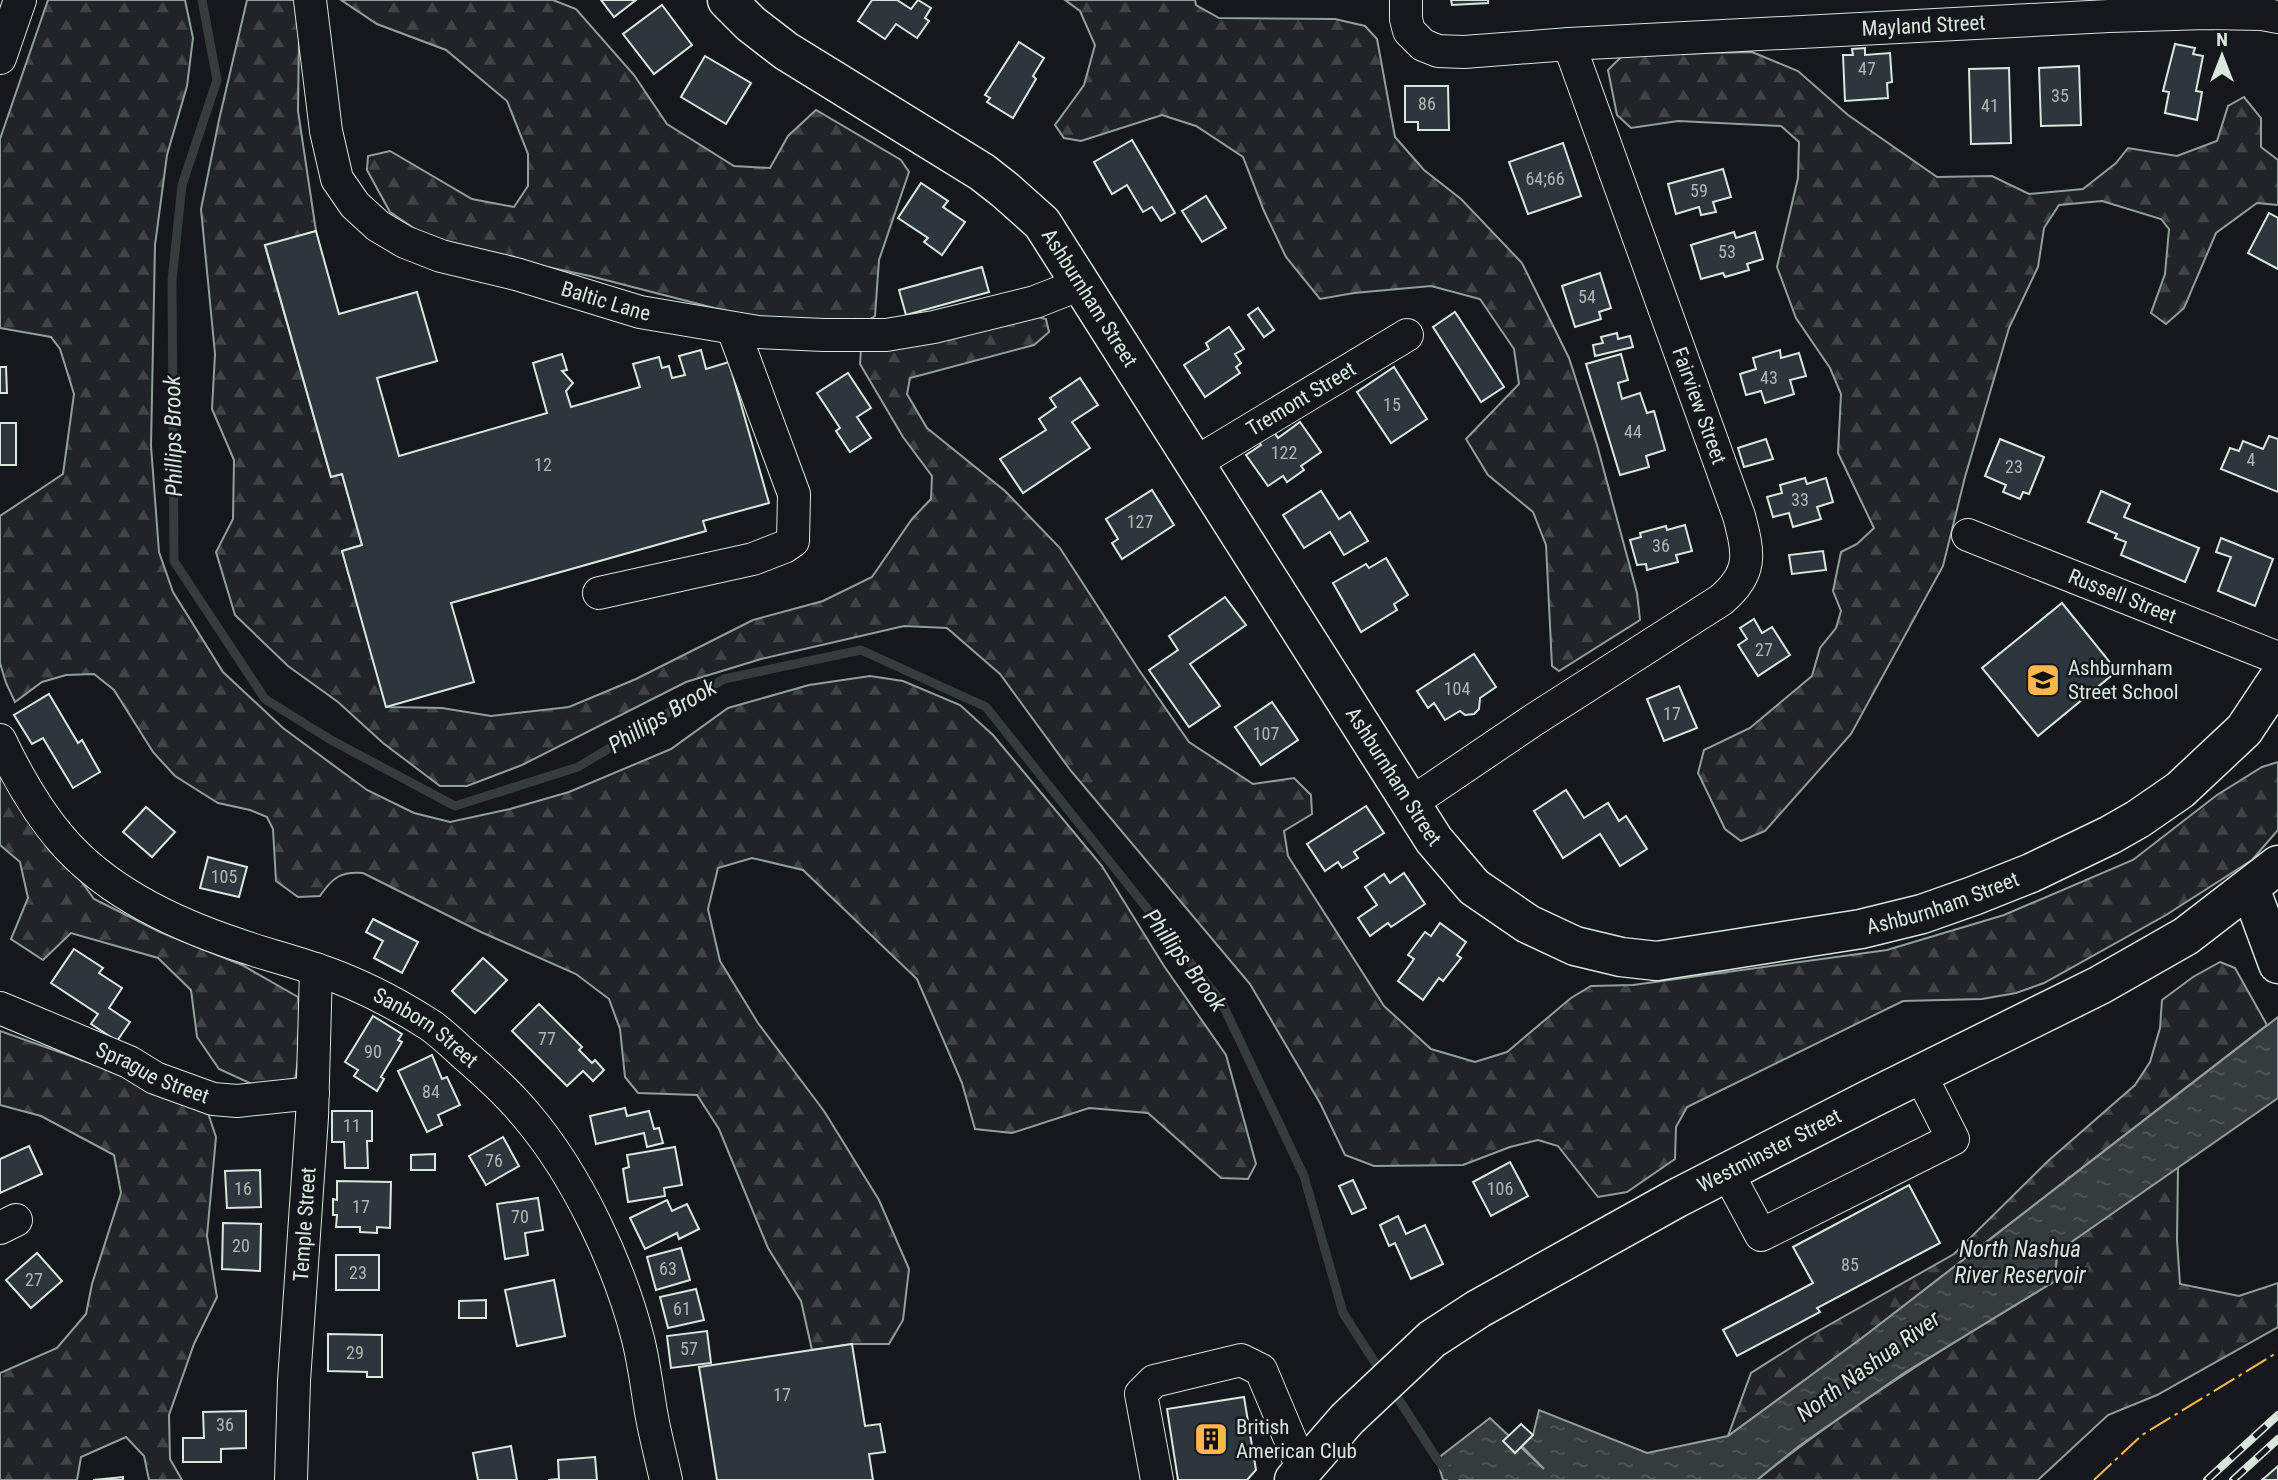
<svg xmlns="http://www.w3.org/2000/svg" width="2278" height="1480" viewBox="0 0 2278 1480" font-family="'Roboto Condensed',sans-serif">
<defs>
<pattern id="forest-firs" width="22" height="20" patternUnits="userSpaceOnUse" patternTransform="scale(1.75)"><rect width="22" height="20" fill="#202428"/><path d="M5 1l3.5 6h-7zM16 11l3.5 6h-7z" fill="#404447"/></pattern>
<pattern id="water-ripples" width="26" height="14" patternUnits="userSpaceOnUse" patternTransform="scale(1.75)"><rect width="26" height="14" fill="#363b3e"/><path d="M2 4q2-2 4 0t4 0M15 11q2-2 4 0t4 0" fill="none" stroke="#525759"/></pattern>
</defs>
<rect width="100%" height="100%" fill="#14181c"/>
<g fill="url(#forest-firs)" stroke="#939e99" stroke-width="2">
<path d="M48,0H185L193,38L187,86L167,155L155,245L151,446L159,552L173,592L223,672L283,728L367,790L414,813L450,822L510,809L569,792L671,749L728,708L809,685L870,676L903,681L960,705L993,735L1102,866L1164,966L1226,1055L1256,1164L1248,1179L1221,1178L1148,1113L1089,1108L1012,1133L975,1129L962,1083L917,979L803,870L752,858L718,868L708,909L720,961L758,1023L824,1111L879,1200L909,1269L903,1320L889,1344H852L812,1350L801,1301L768,1248L719,1129L697,1095L638,1093L625,1077L620,1029L609,999L576,974L481,932L363,873C341,871 332,878 320,896L298,897L276,881L273,829L267,817L250,810L218,803L175,776L153,752L114,690L94,674L66,675L42,682L15,702L6,683L0,663V516L63,474L74,394L60,349L51,337L0,328V139Z"/>
<polygon points="247,0 295,0 299,38 298,111 316,231 265,246 331,477 342,474 362,545 342,551 387,707 442,708 491,716 569,707 636,679 753,620 823,601 872,577 912,519 931,499 932,476 903,437 860,364 861,349 1034,316 1046,319 1049,332 1034,345 910,378 907,394 927,428 1005,491 1060,548 1139,670 1189,742 1253,784 1294,778 1311,795 1312,814 1284,831 1288,856 1384,1006 1431,1049 1475,1062 1507,1052 1571,998 1591,986 1633,985 1887,950 2004,915 2133,860 2217,795 2262,767 2278,762 2278,830 2252,860 2166,915 2044,983 2016,993 1982,999 1903,1001 1687,1107 1676,1127 1675,1159 1627,1192 1598,1197 1558,1146 1538,1140 1510,1147 1463,1165 1374,1166 1345,1155 1320,1103 1250,984 1071,771 1000,674 947,628 904,626 761,659 686,682 522,765 467,786 440,786 383,743 338,702 288,666 235,615 216,552 233,519 234,460 212,409 215,354 201,209 219,120"/>
<polygon points="341,0 553,0 576,9 634,75 667,124 734,166 770,168 788,136 816,110 901,160 909,172 879,260 875,316 853,329 749,317 590,276 437,244 390,212 367,170 368,156 390,151 472,199 514,207 528,186 528,154 507,101 446,50 377,24"/>
<polygon points="1065,0 1195,0 1196,5 1219,18 1335,19 1365,26 1377,39 1395,137 1424,170 1461,199 1522,263 1569,358 1597,445 1637,593 1640,620 1559,671 1552,666 1546,545 1533,512 1488,475 1466,439 1519,384 1514,349 1480,299 1431,286 1354,293 1320,299 1286,257 1264,211 1243,157 1196,126 1162,115 1081,141 1064,138 1055,125 1084,85 1095,45 1080,11"/>
<polygon points="1752,52 1798,71 1848,115 1937,177 1992,176 2029,194 2083,189 2116,163 2128,148 2177,156 2217,141 2228,106 2244,97 2261,118 2261,147 2278,160 2278,205 2257,203 2216,233 2184,308 2166,324 2151,313 2165,274 2169,229 2161,219 2102,201 2059,205 2044,228 2038,267 2009,328 1965,477 1943,566 1851,734 1765,831 1741,841 1725,829 1698,773 1704,750 1750,728 1812,676 1820,648 1836,628 1841,611 1833,591 1841,552 1857,544 1874,528 1838,453 1841,394 1830,368 1796,318 1777,267 1798,178 1799,142 1781,126 1678,121 1631,128 1617,115 1608,70 1623,55"/>
<polygon points="0,768 94,899 160,932 242,965 298,997 302,1030 295,1081 254,1085 219,1069 197,1037 191,990 158,958 71,933 43,960 11,939 28,898 20,862 0,845"/>
<polygon points="2220,962 2235,968 2267,1025 1862,1338 1728,1436 1751,1373 1806,1338 1954,1254 2048,1161 2135,1085 2150,1062 2160,1028 2162,1000 2193,977"/>
<polygon points="0,1031 144,1082 208,1113 216,1137 207,1236 217,1297 194,1344 169,1415 170,1459 182,1480 149,1480 144,1456 126,1437 81,1457 77,1480 0,1480 0,1373 57,1348 86,1314 92,1284 121,1193 114,1155 41,1116 0,1105"/>
<path d="M2178,1167L2177,1240L2180,1284L2239,1296L2278,1283V1327L2157,1395L2108,1415L2038,1480H1757C1850,1405 1952,1343 2055,1281L2057,1252Z"/>
</g>
<polygon fill="url(#water-ripples)" stroke="#939e99" stroke-width="2" points="2278,1017 2278,1098 2057,1252 2055,1281 1904,1373 1799,1446 1757,1480 1443,1480 1437,1459 1490,1418 1544,1469 1522,1446 1533,1435 1539,1410 1647,1453 1728,1436 1862,1338"/>
<g fill="none" stroke-linecap="round" stroke-linejoin="round">
<g stroke="#363b3e" stroke-width="9">
<polyline points="202,0 217,80 182,185 172,281 174,561 265,699 331,740 455,806 578,767 724,679 861,650 986,707 1221,1001 1304,1176 1343,1313 1383,1375"/>
<polyline points="1392,1389 1437,1459 1454,1480"/>
</g>
</g>
<g fill="#2c363c" stroke="#d8e6dc" stroke-width="2">
<polygon points="601,0 636,0 614,17"/>
<polygon points="872,0 897,0 911,9 918,0 931,8 925,18 929,21 917,38 896,24 885,39 858,21"/>
<polygon points="1451,0 1488,0 1488,3 1452,5"/>
<polygon points="662,5 692,45 654,74 623,34"/>
<polygon points="1019,42 1044,58 1033,76 1036,79 1013,118 987,102 990,98 985,95"/>
<polygon points="2175,44 2195,48 2193,54 2203,56 2196,91 2202,92 2197,120 2165,113 2169,92 2163,91"/>
<polygon points="1865,48 1865,55 1890,53 1892,82 1887,83 1888,98 1845,101 1843,55 1853,55 1852,49"/>
<polygon points="705,56 751,83 726,124 681,97"/>
<polygon points="2079,66 2081,125 2041,126 2039,68"/>
<polygon points="2009,68 2011,143 1971,144 1969,69"/>
<polygon points="1405,86 1448,86 1449,130 1418,130 1418,122 1405,122"/>
<polygon points="1132,140 1175,213 1161,221 1152,207 1143,212 1127,185 1112,194 1094,162"/>
<polygon points="1563,143 1581,196 1528,214 1509,162"/>
<polygon points="1723,169 1731,197 1713,202 1716,212 1701,215 1699,207 1676,214 1668,184"/>
<polygon points="921,183 948,201 943,207 965,222 942,255 924,242 928,238 898,218"/>
<polygon points="1206,196 1226,228 1202,242 1182,211"/>
<polygon points="2269,213 2278,218 2278,269 2248,253"/>
<polygon points="316,231 339,314 417,292 437,361 377,378 399,456 547,413 533,363 562,354 567,370 562,371 573,383 566,391 571,407 640,387 633,364 659,357 662,368 669,366 672,378 685,375 679,356 701,350 706,369 729,362 769,503 703,521 706,531 451,603 474,682 386,707 342,551 362,545 342,474 331,477 265,245"/>
<polygon points="1734,232 1736,238 1755,232 1763,259 1747,264 1749,270 1725,277 1723,273 1701,279 1691,245"/>
<polygon points="982,267 989,292 906,315 899,290"/>
<polygon points="1600,273 1611,308 1599,312 1601,319 1575,327 1562,286"/>
<polygon points="1258,308 1274,330 1264,337 1248,315"/>
<polygon points="1455,312 1504,387 1481,402 1433,327"/>
<polygon points="1229,327 1244,349 1235,354 1241,363 1236,367 1240,373 1205,397 1184,365 1209,349 1206,343"/>
<polygon points="1617,333 1618,339 1630,336 1633,347 1595,356 1593,345 1603,343 1601,337"/>
<polygon points="1780,350 1781,358 1799,353 1806,376 1790,380 1794,394 1765,403 1761,391 1746,395 1740,374 1756,369 1753,358"/>
<polygon points="1621,354 1628,380 1618,383 1622,399 1640,393 1647,413 1654,411 1665,450 1646,456 1649,467 1620,475 1586,364"/>
<polygon points="0,367 6,367 7,393 0,393"/>
<polygon points="1394,367 1427,419 1391,443 1357,392"/>
<polygon points="848,373 871,408 857,417 871,438 850,452 836,431 840,428 817,393"/>
<polygon points="1080,378 1098,405 1072,422 1090,448 1023,493 1000,459 1046,430 1039,419 1056,407 1050,398"/>
<polygon points="1300,422 1321,452 1301,466 1304,470 1287,482 1283,476 1268,486 1246,455 1261,445 1257,440 1272,429 1278,438"/>
<rect x="0" y="423" width="16" height="42"/>
<polygon points="2269,436 2278,439 2278,492 2221,469 2230,448 2239,451 2243,441 2263,449"/>
<polygon points="1766,439 1773,459 1744,467 1738,448"/>
<polygon points="2000,439 2044,457 2029,494 2023,492 2020,499 2003,492 2006,485 1985,476"/>
<polygon points="1805,478 1807,484 1826,478 1833,502 1817,507 1821,519 1793,527 1789,513 1773,517 1767,497 1782,493 1780,485"/>
<polygon points="1152,490 1174,525 1122,559 1112,543 1118,539 1106,519"/>
<polygon points="1321,491 1339,519 1350,512 1368,541 1344,555 1330,532 1304,548 1283,515"/>
<polygon points="2101,491 2130,504 2124,517 2199,548 2185,582 2121,555 2126,542 2115,538 2117,534 2088,522"/>
<polygon points="1685,525 1692,551 1676,555 1678,562 1647,570 1646,564 1637,565 1630,540 1641,537 1640,533 1666,526 1667,530"/>
<polygon points="2221,538 2273,559 2255,606 2218,591 2231,557 2216,552"/>
<polygon points="1823,551 1826,570 1792,574 1789,555"/>
<polygon points="1386,558 1408,595 1394,604 1397,610 1361,632 1333,583 1366,564 1369,568"/>
<polygon points="1225,597 1246,625 1190,664 1220,706 1189,727 1149,670 1178,650 1169,636"/>
<polygon points="2062,603 2117,671 2038,736 1982,668"/>
<polygon points="1754,619 1762,633 1772,627 1790,655 1758,676 1738,645 1747,639 1740,628"/>
<polygon points="1474,654 1496,687 1480,698 1479,709 1474,714 1465,715 1460,711 1445,720 1434,703 1428,708 1417,691"/>
<polygon points="1679,686 1697,728 1664,741 1647,699"/>
<polygon points="49,694 78,743 82,740 100,772 73,788 43,738 32,744 14,715"/>
<polygon points="1272,702 1298,740 1261,765 1235,727"/>
<polygon points="1566,790 1584,818 1608,803 1619,821 1626,816 1647,849 1620,866 1600,834 1563,858 1534,811"/>
<polygon points="1366,806 1384,833 1354,852 1358,858 1342,868 1338,862 1325,871 1307,844"/>
<polygon points="146,807 175,832 152,857 123,832"/>
<polygon points="208,857 247,867 239,897 200,888"/>
<polygon points="1404,873 1425,904 1391,927 1388,923 1370,936 1358,918 1377,905 1365,887 1384,874 1390,883"/>
<polygon points="373,919 418,942 402,973 374,958 383,941 366,932"/>
<polygon points="1440,923 1466,942 1457,955 1461,958 1443,981 1439,978 1423,1000 1398,981 1414,959 1408,955 1425,932 1431,936"/>
<polygon points="74,949 103,968 99,973 122,988 109,1008 130,1022 117,1041 91,1024 98,1014 51,983"/>
<polygon points="483,958 507,980 475,1013 452,991"/>
<polygon points="539,1004 582,1047 579,1050 592,1063 595,1060 604,1070 593,1081 583,1071 567,1086 512,1031"/>
<polygon points="373,1016 402,1034 398,1040 402,1042 381,1077 384,1079 377,1091 354,1076 358,1070 345,1062"/>
<polygon points="432,1055 442,1079 447,1077 460,1105 438,1115 442,1125 427,1132 398,1071"/>
<polygon points="625,1108 627,1116 649,1111 654,1129 659,1128 663,1143 647,1147 644,1133 596,1144 590,1116"/>
<polygon points="332,1111 372,1111 372,1141 367,1141 368,1168 345,1168 344,1142 332,1142"/>
<polygon points="503,1137 519,1166 486,1185 469,1156"/>
<polygon points="29,1146 42,1174 0,1193 0,1159"/>
<polygon points="675,1147 682,1185 664,1188 665,1196 628,1202 623,1169 629,1167 627,1155"/>
<polygon points="435,1154 435,1170 411,1170 411,1155"/>
<polygon points="1510,1162 1528,1196 1491,1216 1473,1182"/>
<polygon points="260,1170 261,1207 227,1208 225,1171"/>
<polygon points="1353,1180 1366,1208 1352,1214 1339,1186"/>
<polygon points="337,1181 391,1182 390,1228 377,1227 377,1233 360,1232 360,1227 336,1227 337,1215 333,1215 333,1199 337,1200"/>
<polygon points="1909,1185 1940,1243 1817,1308 1820,1312 1737,1356 1723,1330 1813,1283 1793,1247"/>
<polygon points="538,1198 543,1230 525,1233 528,1255 505,1259 497,1204"/>
<polygon points="667,1200 672,1211 687,1204 699,1229 679,1239 677,1233 645,1249 630,1218"/>
<polygon points="1398,1216 1406,1234 1425,1225 1443,1264 1411,1279 1395,1243 1389,1246 1380,1225"/>
<polygon points="223,1223 261,1224 260,1271 222,1269"/>
<polygon points="681,1248 690,1280 656,1290 647,1257"/>
<polygon points="37,1253 62,1281 31,1308 6,1280"/>
<rect x="336" y="1255" width="43" height="35"/>
<polygon points="554,1280 565,1336 517,1346 505,1290"/>
<polygon points="696,1289 704,1320 668,1328 660,1297"/>
<polygon points="486,1300 486,1318 459,1318 459,1301"/>
<polygon points="707,1331 711,1363 671,1368 667,1336"/>
<polygon points="328,1334 382,1335 382,1377 367,1377 367,1372 328,1371"/>
<polygon points="852,1344 865,1426 880,1424 885,1452 869,1454 873,1480 717,1480 699,1367"/>
<polygon points="1244,1397 1256,1470 1247,1480 1178,1480 1167,1409"/>
<polygon points="246,1411 246,1448 221,1449 221,1462 183,1462 183,1438 204,1438 203,1412"/>
<polygon points="1521,1424 1533,1435 1515,1453 1503,1441"/>
<polygon points="511,1446 517,1480 478,1480 473,1453"/>
<polygon points="595,1457 597,1480 548,1480 559,1479 558,1460"/>
<polygon points="2278,1466 2278,1480 2262,1480"/>
<polygon points="123,1477 123,1480 93,1480"/>
</g>
<g fill="none" stroke-linecap="round" stroke-linejoin="round">
<g stroke="#d8e6dc" stroke-width="34">
<g id="minor">
<path id="s1" d="M310,0L326,131L337,179L355,205L378,226L405,242L441,256L516,274L640,312L758,332L824,335H886L934,327L1035,302L1081,284"/>
<path id="s2" d="M1406,0V19L1409,31L1423,45L1438,51L1464,52L1569,44L1739,516C1749,554 1753,573 1721,600L1532,721L1411,803"/>
<path id="s3" d="M1569,44L2109,16L2206,13L2262,14L2278,17"/>
<polyline points="0,58 20,0"/>
<path id="s4" d="M1195,463L1407,335"/>
<path id="s5" d="M1968,535L2278,658"/>
<polyline points="599,593 753,559 784,547 793,541 794,494 733,329"/>
<path id="s6" d="M0,740C17,776 36,810 62,840C106,891 175,924 239,945C264,954 290,960 315,969C355,982 394,1002 430,1025C443,1034 455,1046 466,1056C488,1075 509,1094 527,1116C577,1175 619,1264 638,1339C644,1363 647,1388 651,1412C655,1435 661,1457 666,1480"/>
<path id="s7" d="M0,1008L129,1062L155,1078L213,1099L237,1101L313,1093"/>
<polyline points="1727,1172 1761,1235 1953,1139 1920,1074"/>
<polyline points="0,1228 16,1220"/>
<path id="s8" d="M291,1480L294,1381L312,1117L316,969"/>
<polyline points="1157,1480 1141,1394 1154,1381 1241,1360 1261,1370 1303,1470"/>
</g>
</g>
<g stroke="#d8e6dc" stroke-width="41">
<g id="major">
<path id="s9" d="M727,0L751,24L786,51L982,172L1005,190L1042,223L1434,840L1474,887L1528,924L1575,946L1621,957L1657,961L1861,929L1922,914L1973,896L2031,873L2110,835L2138,819L2180,790L2244,730L2278,679"/>
<polyline points="2250,888 2278,964"/>
</g>
</g>
<g stroke="#d8e6dc" stroke-width="41">
<g id="highway">
<path id="s10" d="M1294,1480L1347,1419L1432,1339L1478,1309L1677,1198L1870,1099L2100,985L2186,936L2278,865"/>
</g>
</g>
<use href="#minor" stroke="#14181c" stroke-width="32"/>
<use href="#major" stroke="#14181c" stroke-width="38"/>
<use href="#highway" stroke="#14181c" stroke-width="38"/>
<g stroke="#d8e6dc" stroke-width="8">
<g id="rail">
<polyline points="2207,1480 2278,1415"/>
<polyline points="2233,1480 2278,1439"/>
</g>
</g>
<use href="#rail" stroke="#14181c" stroke-width="5" stroke-dasharray="16" stroke-linecap="butt"/>
<polyline stroke="#ffb74d" stroke-width="2" stroke-dasharray="24 5 3.5 5" stroke-linecap="butt" points="2094,1480 2142,1435 2278,1352"/>
</g>
<defs>
<g id="school-square" transform="scale(1.75)"><rect x="-9" y="-9" width="18" height="18" rx="4" fill="#ffb74d" stroke="#14181c"/><path d="M0-5L7-2L0 1L-7-2ZM-4 1L0 2.5L4 1V4Q0 6-4 4Z" fill="#111"/></g>
<g id="building-square" transform="scale(1.75)"><rect x="-9" y="-9" width="18" height="18" rx="4" fill="#ffb74d" stroke="#14181c"/><path d="M-4-6H4V6H1V3H-1V6H-4ZM-2.5-4.3h1.7v1.8h-1.7ZM.8-4.3h1.7v1.8H.8ZM-2.5-1h1.7V.8h-1.7ZM.8-1h1.7V.8H.8Z" fill="#111"/></g>
</defs>
<g fill-rule="evenodd">
<use href="#school-square" x="2043" y="680"/>
<use href="#building-square" x="1211" y="1439"/>
</g>
<g text-anchor="middle" stroke-width="5" stroke-linejoin="round" paint-order="stroke">
<g font-size="18" fill="#adbab4">
<text x="1867" y="75">47</text>
<text x="2060" y="102">35</text>
<text x="1427" y="110">86</text>
<text x="1990" y="112">41</text>
<text x="1545" y="185">64;66</text>
<text x="1699" y="197">59</text>
<text x="1727" y="258">53</text>
<text x="1587" y="303">54</text>
<text x="1769" y="384">43</text>
<text x="1392" y="411">15</text>
<text x="1633" y="438">44</text>
<text x="1284" y="459">122</text>
<text x="2251" y="466">4</text>
<text x="543" y="471">12</text>
<text x="2014" y="473">23</text>
<text x="1800" y="506">33</text>
<text x="1140" y="528">127</text>
<text x="1661" y="552">36</text>
<text x="1764" y="656">27</text>
<text x="1457" y="695">104</text>
<text x="1672" y="720">17</text>
<text x="1266" y="740">107</text>
<text x="224" y="883">105</text>
<text x="547" y="1045">77</text>
<text x="373" y="1058">90</text>
<text x="431" y="1098">84</text>
<text x="352" y="1132">11</text>
<text x="494" y="1167">76</text>
<text x="243" y="1195">16</text>
<text x="1500" y="1195">106</text>
<text x="361" y="1213">17</text>
<text x="520" y="1223">70</text>
<text x="241" y="1252">20</text>
<text x="1850" y="1271">85</text>
<text x="668" y="1275">63</text>
<text x="358" y="1279">23</text>
<text x="34" y="1286">27</text>
<text x="682" y="1315">61</text>
<text x="689" y="1355">57</text>
<text x="355" y="1359">29</text>
<text x="782" y="1401">17</text>
<text x="225" y="1431">36</text>
</g>
<g font-size="21" fill="#d8e6dc" stroke="#14181c">
<text dy="7" stroke="none"><textPath href="#s3" startOffset="355">Mayland Street</textPath></text>
<text dy="7" stroke="none"><textPath href="#s9" startOffset="476">Ashburnham Street</textPath></text>
<text dy="7" stroke="none"><textPath href="#s1" startOffset="485">Baltic Lane</textPath></text>
<text dy="7" stroke="none"><textPath href="#s4" startOffset="124">Tremont Street</textPath></text>
<text dy="7" stroke="none"><textPath href="#s2" startOffset="583">Fairview Street</textPath></text>
<text dy="7" stroke="none"><textPath href="#s5" startOffset="166">Russell Street</textPath></text>
<text dy="7" stroke="none"><textPath href="#s9" startOffset="1043">Ashburnham Street</textPath></text>
<text dy="7" stroke="none"><textPath href="#s9" startOffset="1673">Ashburnham Street</textPath></text>
<text dy="7" stroke="none"><textPath href="#s6" startOffset="532">Sanborn Street</textPath></text>
<text dy="7" stroke="none"><textPath href="#s7" startOffset="166">Sprague Street</textPath></text>
<text dy="7" stroke="none"><textPath href="#s10" startOffset="584">Westminster Street</textPath></text>
<text dy="7" stroke="none"><textPath href="#s8" startOffset="256">Temple Street</textPath></text>
</g>
<g font-size="21" fill="#d8e6dc" stroke="#14181c" text-anchor="start">
<text x="2068" y="675">Ashburnham<tspan x="2068" dy="24">Street School</tspan></text>
<text x="1236" y="1434">British<tspan x="1236" dy="24">American Club</tspan></text>
</g>
<g font-size="23" font-style="italic" fill="#d8e6dc" stroke="#14181c">
<text transform="translate(173 436) rotate(-91)" y="8">Phillips Brook</text>
<text transform="translate(662 716) rotate(-31)" y="8">Phillips Brook</text>
<text transform="translate(1185 960) rotate(53)" y="8">Phillips Brook</text>
<text x="2020" y="1257">North Nashua<tspan x="2020" dy="26">River Reservoir</tspan></text>
<text transform="translate(1868 1366) rotate(-36)" y="8">North Nashua River</text>
</g>
</g>
<g transform="translate(2222 56)" stroke="#14181c" stroke-width="5" paint-order="stroke">
<path d="M0-5L12 26L0 18L-12 26Z" fill="#d8e6dc"/>
<text y="-10" font-size="19" font-weight="bold" text-anchor="middle" fill="#d8e6dc">N</text>
</g>
</svg>
